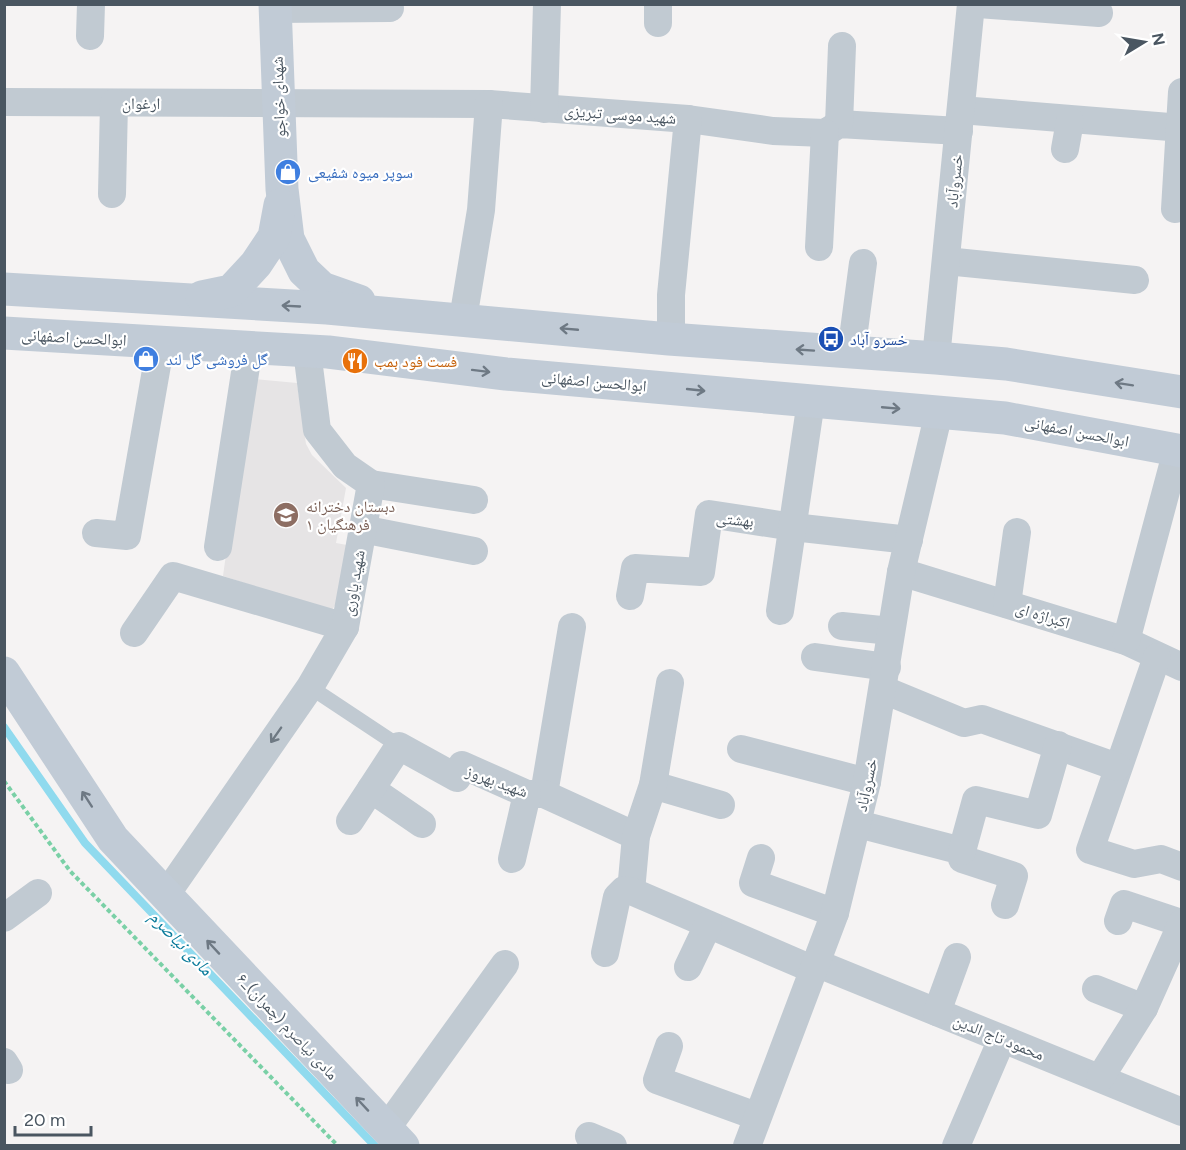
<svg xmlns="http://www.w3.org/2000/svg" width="1186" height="1150" viewBox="0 0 1186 1150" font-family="Figtree,'Noto Naskh Arabic',sans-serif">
<rect width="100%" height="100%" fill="#f5f3f3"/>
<polygon fill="#e6e4e5" points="253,379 297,383 306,444 312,455 346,488 336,543 347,545 337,603 331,611 223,576 250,382"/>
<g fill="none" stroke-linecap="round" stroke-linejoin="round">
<polyline stroke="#90daee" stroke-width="8" points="4,727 85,843 375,1146"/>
<polyline stroke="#7ad0a6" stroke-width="4" stroke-dasharray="4.5 3" stroke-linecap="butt" points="4,781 70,871 338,1146"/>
<polyline stroke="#c1cad2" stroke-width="15" points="310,687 399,746"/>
<g stroke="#c1cad2" stroke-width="28">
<polyline points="978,4 1099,13"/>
<polyline points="275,9 390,8"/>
<polyline points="658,23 658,4"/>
<polyline points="90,36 91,4"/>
<polyline points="4,102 489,104 688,119 773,131 825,133 839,124 959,131"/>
<polyline points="544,109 547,4"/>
<polyline points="961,110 1182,128"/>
<polyline points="839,124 842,46"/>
<polyline points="1065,149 1070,121"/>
<polyline points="112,194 114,103"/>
<polyline points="1175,209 1182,92"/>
<polyline points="819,247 825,133"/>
<polyline points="946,261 1135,280"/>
<polyline points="463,319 481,210 489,104"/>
<polyline points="671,339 671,295 688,119"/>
<polyline points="851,353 863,263"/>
<polyline points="936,358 971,4"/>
<polyline points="371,484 474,500"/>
<polyline points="362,529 474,551"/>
<polyline points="96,533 127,536 161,342"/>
<polyline points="218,547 249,347"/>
<polyline points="901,572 1126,641 1182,667"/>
<polyline points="630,596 635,568 701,572 709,514 793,527 909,540"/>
<polyline points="1007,604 1017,532"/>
<polyline points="780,611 811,401"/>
<polyline points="842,626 891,631"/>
<polyline points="134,633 173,576 345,627"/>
<polyline points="1126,641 1177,450"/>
<polyline points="815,657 887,667"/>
<polyline points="1157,657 1090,850 1134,864 1161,859 1182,867"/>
<polyline points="884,690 964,723 982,719 1117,767"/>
<polyline points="741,749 867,782"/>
<polyline points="653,785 721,805"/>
<polyline points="371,789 422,824"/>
<polyline points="544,794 572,627"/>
<polyline points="350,821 399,746 457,778 462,765 527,794 544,794 636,836"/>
<polyline points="858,824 962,851 962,859 1014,876 1005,905"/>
<polyline points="962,851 976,800 1038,815 1058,745"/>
<polyline points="761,858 753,883 835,913"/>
<polyline points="512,859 527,794"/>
<polyline points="631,891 636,836 653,785 670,683"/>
<polyline points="165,896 310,687 345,627 371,484 345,466 317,430 307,351"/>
<polyline points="4,918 38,893"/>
<polyline points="1118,921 1124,904 1181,923"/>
<polyline points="605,953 617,897 624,890 631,891 805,966 816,963 1182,1112"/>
<polyline points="688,967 708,925"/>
<polyline points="1096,989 1144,1008"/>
<polyline points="937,1012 957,957"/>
<polyline points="669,1046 657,1080 756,1116"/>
<polyline points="4,1062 9,1070"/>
<polyline points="1100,1078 1144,1008 1182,923"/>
<polyline points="386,1129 505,964"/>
<polyline points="589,1136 613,1146"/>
<polyline points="747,1146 835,913 867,782 901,572 939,412"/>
<polyline points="956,1146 1002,1039"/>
</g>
<g stroke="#c1cbd6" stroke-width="33">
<polyline points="275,4 282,189 288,239 304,271 322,288 359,301"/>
<polyline points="4,289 327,308 669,339 936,358 1006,364 1182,392"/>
<polyline points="202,297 231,291 256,264 274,237 280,205"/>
<polyline points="4,333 328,352 506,374 1005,418 1182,451"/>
<polyline points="4,673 113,839 403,1146"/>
</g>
</g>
<defs><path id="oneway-shaft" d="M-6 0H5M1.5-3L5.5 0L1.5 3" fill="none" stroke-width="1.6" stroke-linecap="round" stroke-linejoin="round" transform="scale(1.5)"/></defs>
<g stroke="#6e7984">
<use href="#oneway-shaft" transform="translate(291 306) rotate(-177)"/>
<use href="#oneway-shaft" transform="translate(569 329) rotate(-175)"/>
<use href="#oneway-shaft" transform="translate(805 350) rotate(-176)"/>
<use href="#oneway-shaft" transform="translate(481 371) rotate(7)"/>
<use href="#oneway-shaft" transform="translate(1124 384) rotate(-171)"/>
<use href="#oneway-shaft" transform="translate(696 390) rotate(6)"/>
<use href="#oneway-shaft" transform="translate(891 408) rotate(5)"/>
<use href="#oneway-shaft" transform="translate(87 799) rotate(-123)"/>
<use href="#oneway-shaft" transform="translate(213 947) rotate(-133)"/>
<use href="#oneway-shaft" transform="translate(362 1104) rotate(-133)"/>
</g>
<use stroke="#6e7983" href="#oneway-shaft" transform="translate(276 735) rotate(125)"/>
<defs>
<g id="shop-disc" transform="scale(1.35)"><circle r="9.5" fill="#3f7fe0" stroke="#fff"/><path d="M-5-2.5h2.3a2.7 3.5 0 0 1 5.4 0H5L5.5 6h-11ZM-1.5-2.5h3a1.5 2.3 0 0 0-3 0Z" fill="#fff"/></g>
<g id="bus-disc" transform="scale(1.35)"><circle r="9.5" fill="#1a4fb4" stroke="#fff"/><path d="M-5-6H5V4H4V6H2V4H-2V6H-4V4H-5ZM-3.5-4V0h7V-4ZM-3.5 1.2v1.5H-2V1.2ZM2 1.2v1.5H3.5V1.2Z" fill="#fff"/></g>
<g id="restaurant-disc" transform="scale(1.35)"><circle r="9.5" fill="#e8710a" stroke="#fff"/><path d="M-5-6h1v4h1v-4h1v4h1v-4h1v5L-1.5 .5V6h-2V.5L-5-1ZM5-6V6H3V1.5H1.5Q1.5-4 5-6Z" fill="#fff"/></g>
<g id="school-disc" transform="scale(1.35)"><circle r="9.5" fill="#8d6e63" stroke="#fff"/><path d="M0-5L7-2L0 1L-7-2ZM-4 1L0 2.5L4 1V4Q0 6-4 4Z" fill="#fff"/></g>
</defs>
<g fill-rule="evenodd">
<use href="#shop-disc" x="288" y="172"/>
<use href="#bus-disc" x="831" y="339"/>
<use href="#shop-disc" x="146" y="359"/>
<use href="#restaurant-disc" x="355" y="361"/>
<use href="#school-disc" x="286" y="515"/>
</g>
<g text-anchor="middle" stroke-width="4.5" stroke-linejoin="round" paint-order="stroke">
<g font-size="16" fill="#4a5661" stroke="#fff">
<text transform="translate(278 97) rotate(-92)" y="6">شهدای خواجو</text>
<text x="141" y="109">ارغوان</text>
<text transform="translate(620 114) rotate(4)" y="6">شهید موسی تبریزی</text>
<text transform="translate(954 181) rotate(-84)" y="6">خسروآباد</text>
<text transform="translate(74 337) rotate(3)" y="6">ابوالحسن اصفهانی</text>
<text transform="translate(594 381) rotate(5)" y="6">ابوالحسن اصفهانی</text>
<text transform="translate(1077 431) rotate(11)" y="6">ابوالحسن اصفهانی</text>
<text transform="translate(735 519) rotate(6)" y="6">بهشتی</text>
<text transform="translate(353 583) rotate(-80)" y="6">شهید یاوری</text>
<text transform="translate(1043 615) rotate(17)" y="6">اکبراژه ای</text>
<text transform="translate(497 781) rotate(20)" y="6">شهید بهروز</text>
<text transform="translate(866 785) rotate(-78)" y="6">خسروآباد</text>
<text transform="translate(288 1026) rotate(47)" y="6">۶_مادی نیاصرم (چمران)</text>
<text transform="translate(999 1037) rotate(22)" y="6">محمود تاج الدین</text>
</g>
<g font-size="16" fill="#366cbe" stroke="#fff" text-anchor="start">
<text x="308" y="178">سوپر میوه شفیعی</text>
<text x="166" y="365">گل فروشی گل لند</text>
</g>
<g font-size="16" fill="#164399" stroke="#fff" text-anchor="start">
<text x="850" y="345">خسرو آباد</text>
</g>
<g font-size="16" fill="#c56008" stroke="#fff" text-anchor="start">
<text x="374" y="367">فست فود بمب</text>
</g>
<g font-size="16" fill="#785e54" stroke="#fff" text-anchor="start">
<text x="306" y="512">دبستان دخترانه<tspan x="306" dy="18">فرهنگیان ۱</tspan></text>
</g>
<g font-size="18" font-style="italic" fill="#0c7c9b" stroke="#fff">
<text transform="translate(181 943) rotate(46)" y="6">مادی نیاصرم</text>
</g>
</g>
<rect width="1186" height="1150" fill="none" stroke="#4a5661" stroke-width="12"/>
<g transform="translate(1144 42) rotate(79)" stroke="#ffffff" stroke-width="4.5" paint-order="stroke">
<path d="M0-4.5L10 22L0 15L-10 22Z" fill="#4a5661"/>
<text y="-9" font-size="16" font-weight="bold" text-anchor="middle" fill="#4a5661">N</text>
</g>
<path d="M15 1126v9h76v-9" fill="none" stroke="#4a5661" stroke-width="3"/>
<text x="24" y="1126" font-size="18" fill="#4a5661" stroke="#ffffff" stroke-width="4.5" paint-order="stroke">20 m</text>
</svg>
